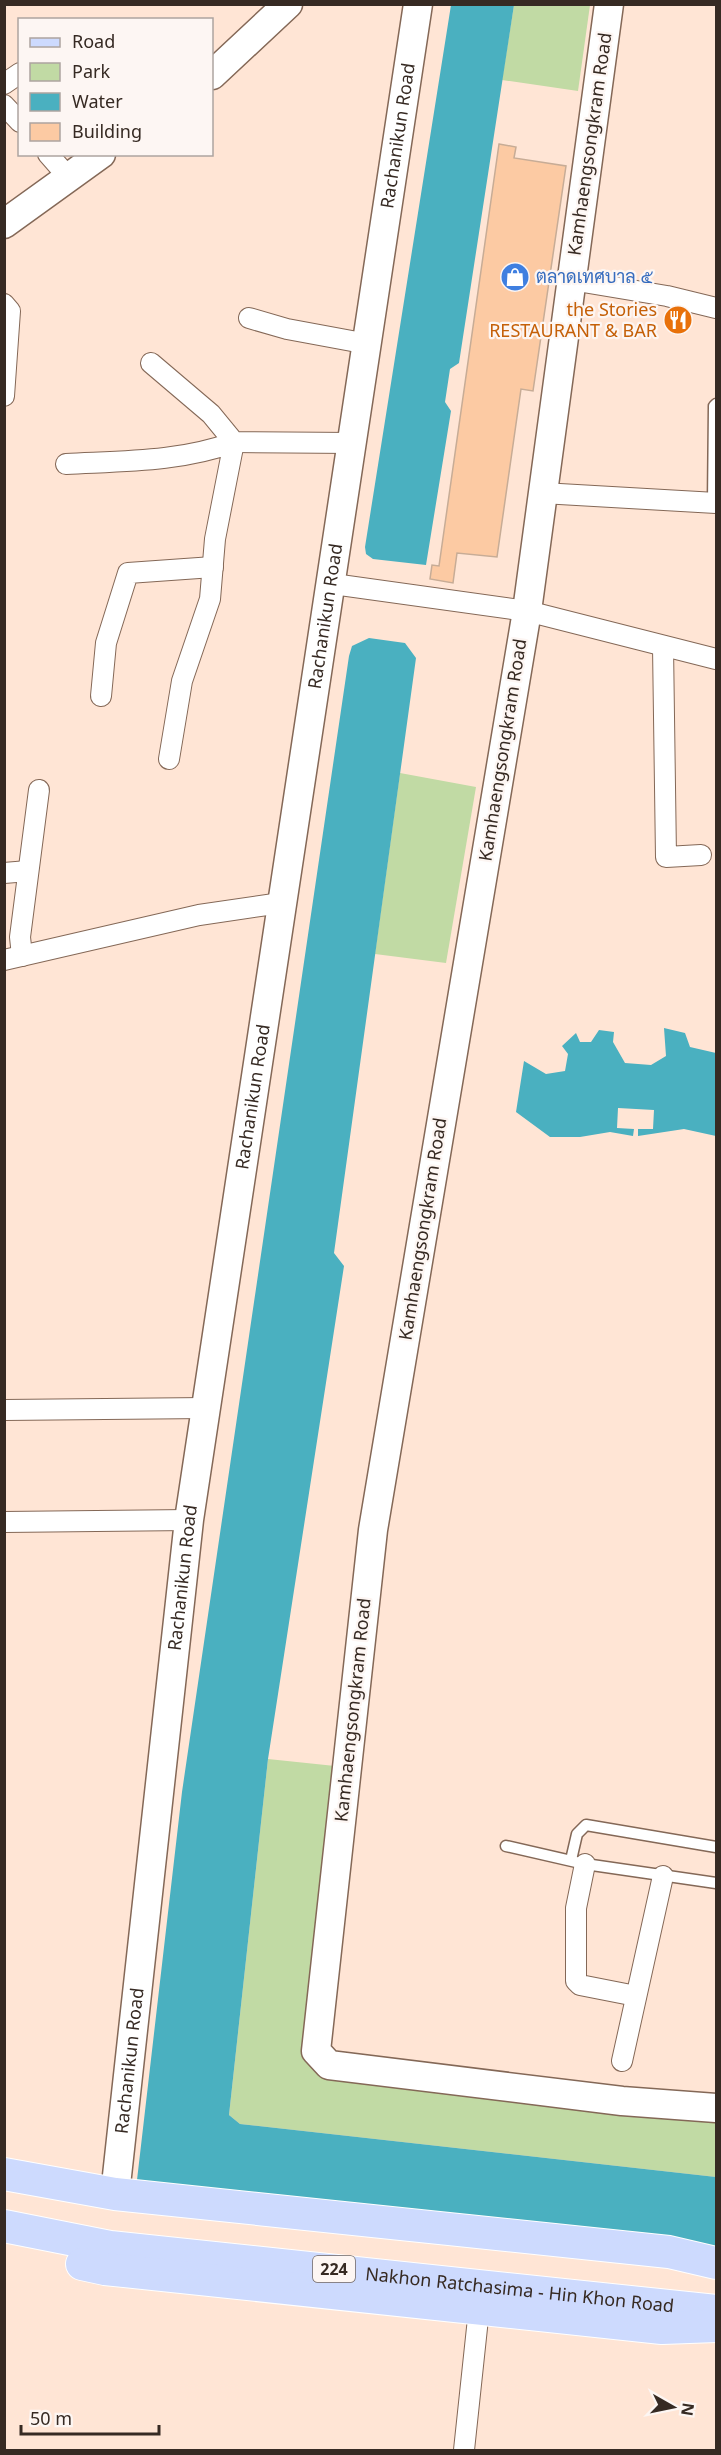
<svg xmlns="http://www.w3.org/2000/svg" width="721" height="2455" viewBox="0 0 721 2455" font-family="'Noto Sans',Sarabun,sans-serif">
<rect width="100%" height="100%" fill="#ffe5d5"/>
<g fill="#c1daa4">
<polygon points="514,5 590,5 578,91 502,80"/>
<polygon points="400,773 476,787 446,963 375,954"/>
<polygon points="268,1759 335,1766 304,2046 716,2115 716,2177 240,2124 229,2115"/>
</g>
<g fill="#4ab0c0">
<polygon points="451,5 514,5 459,363 450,369 445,402 451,411 426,565 373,559 366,554 365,547"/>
<polygon points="369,638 405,643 416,658 334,1253 344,1266 268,1759 229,2115 240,2124 716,2177 716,2249 142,2186 137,2180 182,1792 349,656 352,646"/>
<polygon points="664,1028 685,1033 690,1047 716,1053 716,1136 684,1129 638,1136 638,1129 653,1129 654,1110 618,1108 617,1128 634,1129 633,1136 610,1132 580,1137 550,1137 516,1112 524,1061 546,1074 565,1071 568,1054 562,1046 576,1033 580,1042 591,1042 599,1030 614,1032 613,1042 625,1063 651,1065 666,1056"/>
</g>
<polygon fill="#fccaa3" stroke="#c7ac96" stroke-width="1.5" points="499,144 516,147 514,158 566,166 533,391 521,389 497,557 457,553 453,583 430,579 432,565 439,566"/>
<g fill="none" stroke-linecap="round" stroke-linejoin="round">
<g stroke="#846857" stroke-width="13">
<g id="lane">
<polyline points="713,502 714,406 716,404"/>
<polyline points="506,1846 585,1864 716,1883"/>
<polyline points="571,1860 577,1834 586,1825 716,1847"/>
</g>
</g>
<g stroke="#846857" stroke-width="22">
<g id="street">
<polyline points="4,84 20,73"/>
<polyline points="4,105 20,122"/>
<polyline points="48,154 69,178"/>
<polyline points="571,280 667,296 716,308"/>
<polyline points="4,304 10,311 4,396"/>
<polyline points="249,318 287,329 368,344"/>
<polyline points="151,363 211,414 234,442 353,443"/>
<path d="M66,464C122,461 181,462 234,442L215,539L210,599L182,681L169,759"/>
<polyline points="542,493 716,503"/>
<polyline points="333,584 527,611 716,659"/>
<polyline points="663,646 666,857 701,855"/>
<polyline points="101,696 106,643 128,573 213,567"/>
<polyline points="4,873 28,871"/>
<polyline points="22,956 20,937 39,790"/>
<polyline points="4,960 199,915 281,903"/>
<polyline points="4,1410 206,1408"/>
<polyline points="4,1522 189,1520"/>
<polyline points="585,1864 576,1908 576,1981 580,1985 636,1996"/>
<polyline points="622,2061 663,1876"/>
<polyline points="464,2450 479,2309"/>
</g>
</g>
<g stroke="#846857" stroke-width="31">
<g id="secondary">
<polyline points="609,4 527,611 373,1530 316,2051 329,2065 622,2101 716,2108"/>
<polyline points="212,75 288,4"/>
<polyline points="4,224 101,154"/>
<path id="s1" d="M115,2194L189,1520L418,4"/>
</g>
</g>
<g stroke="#fff" stroke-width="34">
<g id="primary">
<polyline points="4,2174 115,2194 669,2252 716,2263"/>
<path id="s2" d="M4,2226L110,2247L716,2311"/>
<polyline points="82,2264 105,2269 662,2328 716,2326"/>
</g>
</g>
<use href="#lane" stroke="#fff" stroke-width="10"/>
<use href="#street" stroke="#fff" stroke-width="20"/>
<use href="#secondary" stroke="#fff" stroke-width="28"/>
<use href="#primary" stroke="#cddafe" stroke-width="32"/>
</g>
<defs>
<g id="shop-disc" transform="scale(1.5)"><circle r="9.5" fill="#3f7fe0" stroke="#fdf6f3"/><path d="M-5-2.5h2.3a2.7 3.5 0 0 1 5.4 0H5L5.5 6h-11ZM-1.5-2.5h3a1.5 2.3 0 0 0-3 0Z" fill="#fff"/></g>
<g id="restaurant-disc" transform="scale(1.5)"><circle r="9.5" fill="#e8710a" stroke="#fdf6f3"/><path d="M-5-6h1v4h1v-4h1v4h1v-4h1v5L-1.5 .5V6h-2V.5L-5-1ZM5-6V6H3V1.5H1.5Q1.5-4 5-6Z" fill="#fff"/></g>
</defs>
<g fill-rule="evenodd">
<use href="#shop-disc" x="515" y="277"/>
<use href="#restaurant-disc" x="678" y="320"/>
</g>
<g text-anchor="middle" stroke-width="4.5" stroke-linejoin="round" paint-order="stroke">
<rect fill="#fdf6f3" stroke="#726761" stroke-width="1.5" x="313" y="2256" width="42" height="26" rx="4.5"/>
<g font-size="16" font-weight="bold" fill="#362a23">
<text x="334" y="2275">224</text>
</g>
<g font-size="18" fill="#362a23" stroke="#fdf6f3">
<text dy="6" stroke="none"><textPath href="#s1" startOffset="2078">Rachanikun Road</textPath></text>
<text transform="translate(590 144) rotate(-82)" y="6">Kamhaengsongkram Road</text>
<text dy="6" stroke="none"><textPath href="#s1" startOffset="1592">Rachanikun Road</textPath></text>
<text transform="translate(503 750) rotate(-81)" y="6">Kamhaengsongkram Road</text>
<text dy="6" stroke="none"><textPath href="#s1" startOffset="1106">Rachanikun Road</textPath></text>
<text transform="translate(423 1229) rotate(-81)" y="6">Kamhaengsongkram Road</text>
<text dy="6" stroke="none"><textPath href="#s1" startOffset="620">Rachanikun Road</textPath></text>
<text transform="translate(353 1710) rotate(-84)" y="6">Kamhaengsongkram Road</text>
<text dy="6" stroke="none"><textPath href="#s1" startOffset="134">Rachanikun Road</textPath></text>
<text dy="6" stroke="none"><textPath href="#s2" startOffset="520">Nakhon Ratchasima - Hin Khon Road</textPath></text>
</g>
<g font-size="18" fill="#366cbe" stroke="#fdf6f3" text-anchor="start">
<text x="536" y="283">ตลาดเทศบาล ๕</text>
</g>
<g font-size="18" fill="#c56008" stroke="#fdf6f3" text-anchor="end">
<text x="657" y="316">the Stories<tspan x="657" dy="21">RESTAURANT &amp; BAR</tspan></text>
</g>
</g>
<rect width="721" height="2455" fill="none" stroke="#362a23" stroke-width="12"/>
<rect x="18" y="18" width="195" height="138" fill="#fdf6f3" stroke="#ada4a0" stroke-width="1.5"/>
<rect x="30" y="38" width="30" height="9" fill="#cddafe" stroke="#ada4a0" stroke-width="1.5"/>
<text x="72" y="48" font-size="18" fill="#362a23">Road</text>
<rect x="30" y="63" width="30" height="18" fill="#c1daa4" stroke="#ada4a0" stroke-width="1.5"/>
<text x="72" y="78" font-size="18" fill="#362a23">Park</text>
<rect x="30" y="93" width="30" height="18" fill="#4ab0c0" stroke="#ada4a0" stroke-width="1.5"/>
<text x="72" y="108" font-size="18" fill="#362a23">Water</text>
<rect x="30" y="123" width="30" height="18" fill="#fccaa3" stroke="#ada4a0" stroke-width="1.5"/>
<text x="72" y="138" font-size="18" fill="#362a23">Building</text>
<g transform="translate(673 2407) rotate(99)" stroke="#fdf6f3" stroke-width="4.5" paint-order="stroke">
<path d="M0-4.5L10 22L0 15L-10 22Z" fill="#362a23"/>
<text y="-9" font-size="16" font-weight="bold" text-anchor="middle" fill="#362a23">N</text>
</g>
<path d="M21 2425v9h138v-9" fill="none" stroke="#362a23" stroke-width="3"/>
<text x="30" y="2425" font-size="18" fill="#362a23" stroke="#fdf6f3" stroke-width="4.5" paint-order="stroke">50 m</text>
</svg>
